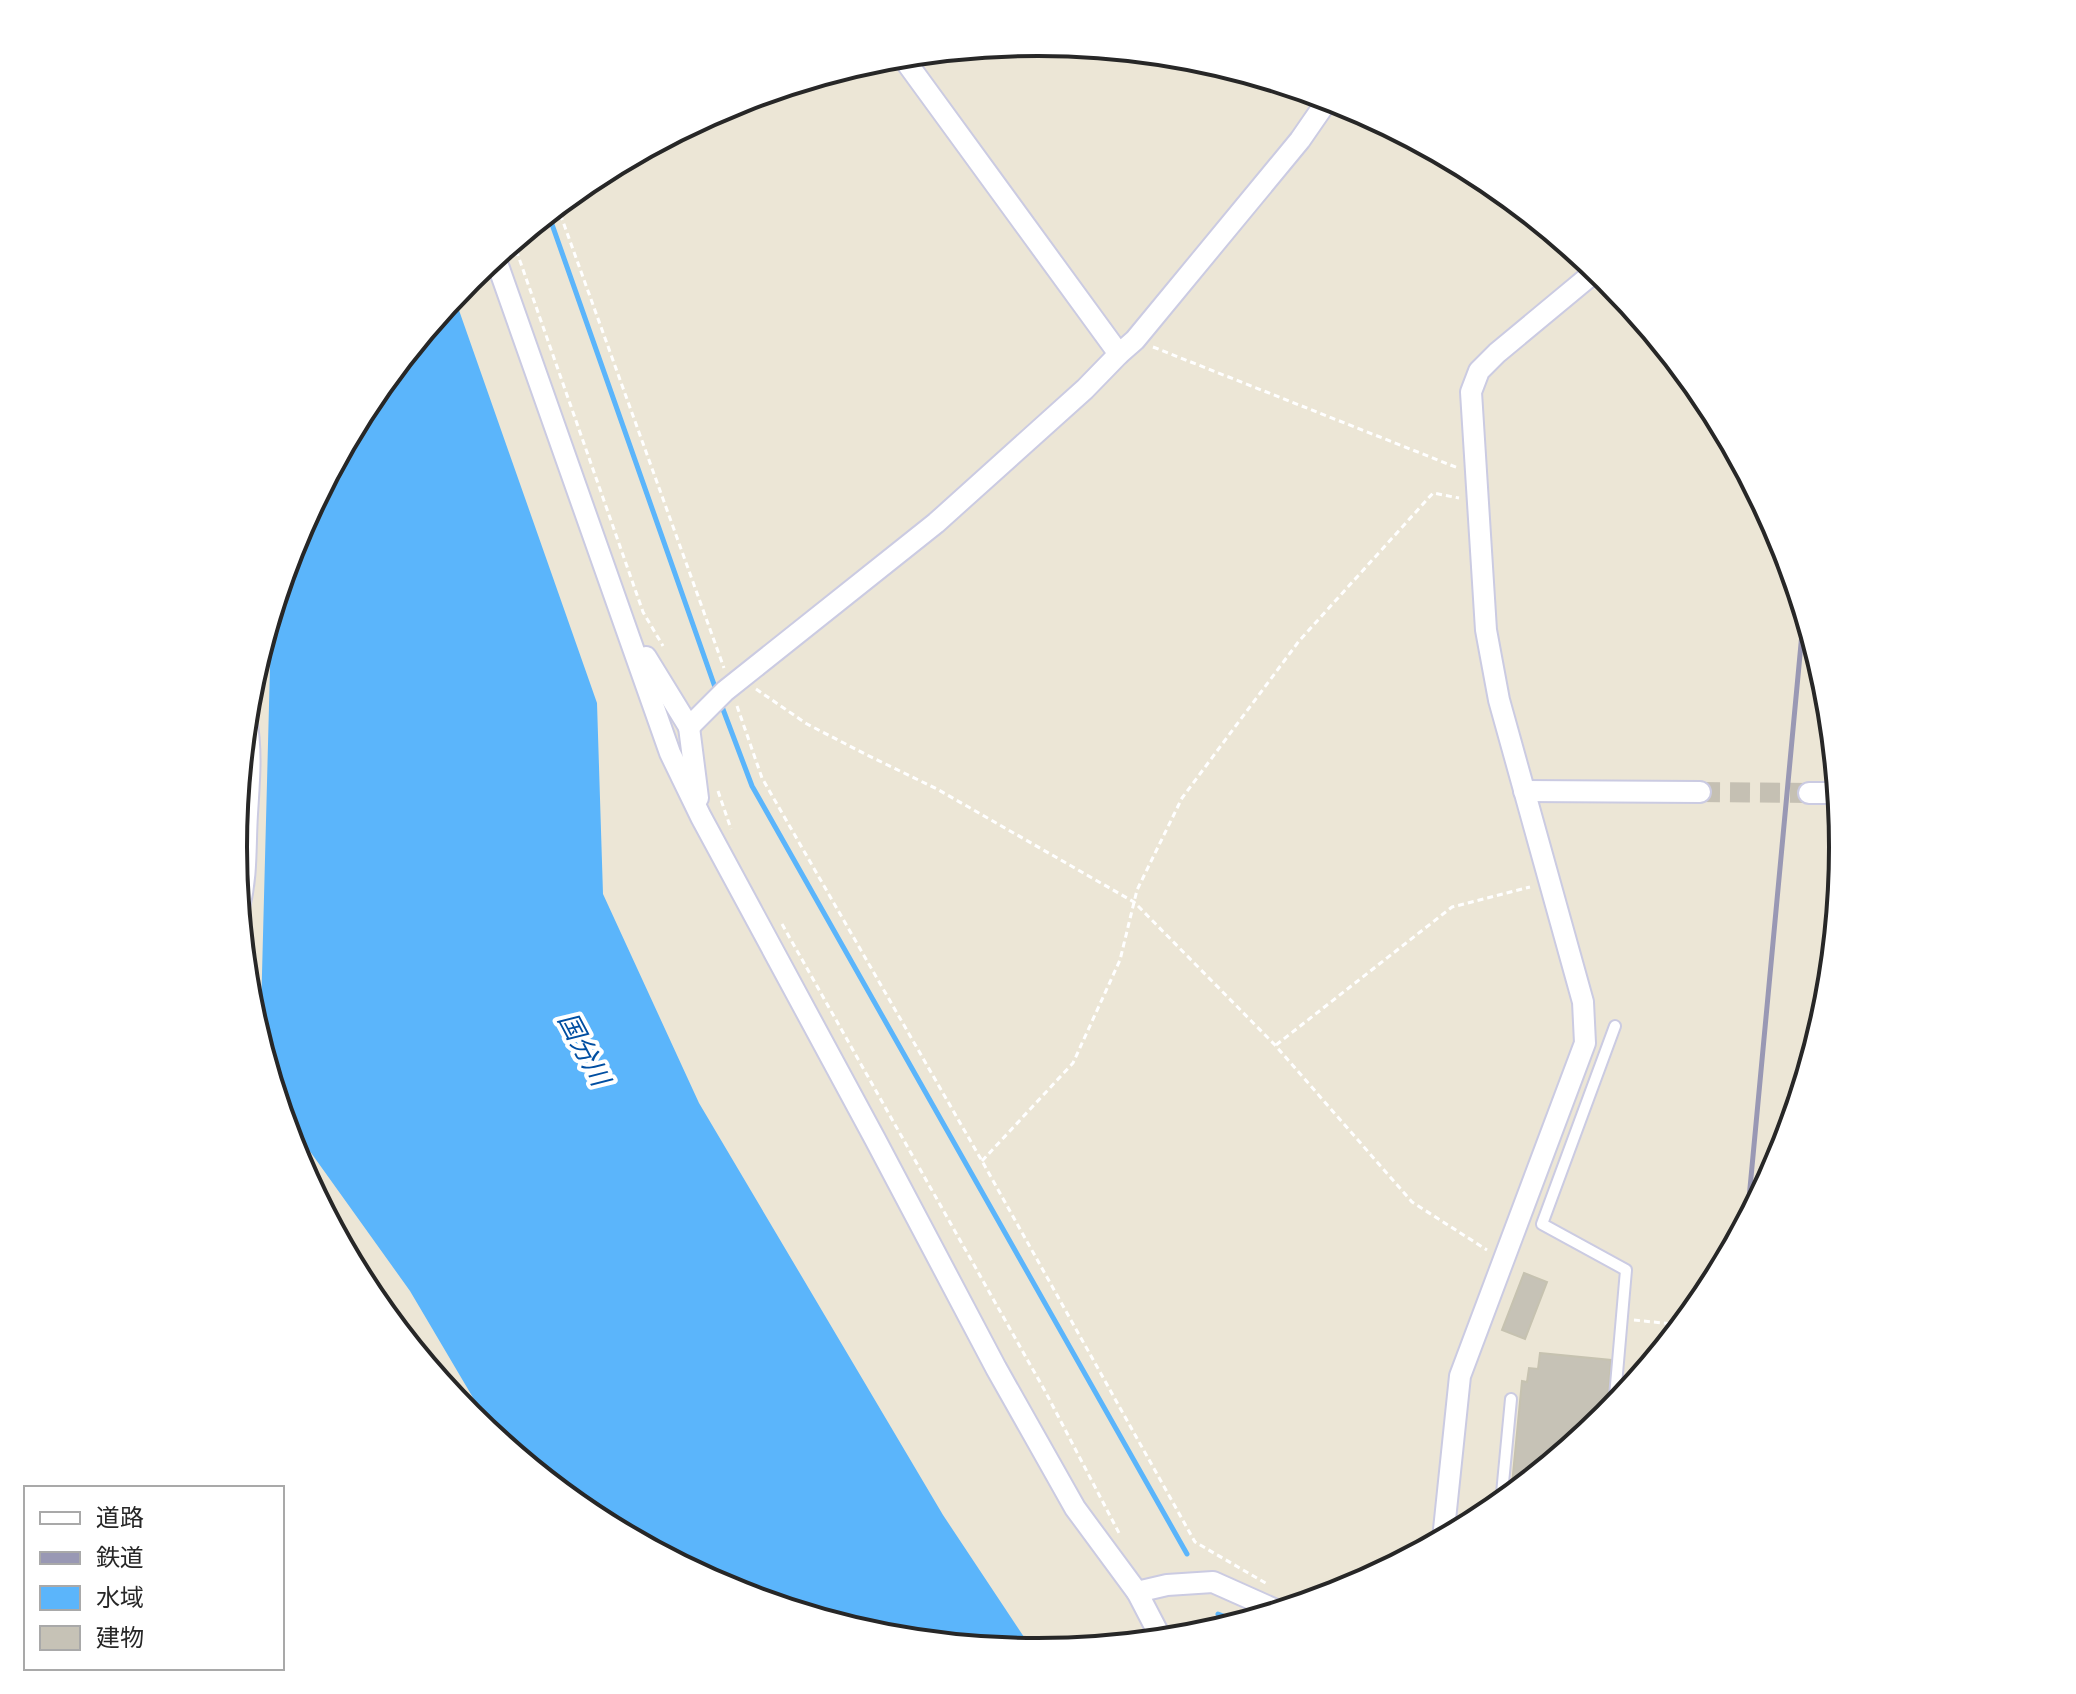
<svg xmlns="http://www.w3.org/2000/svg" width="2076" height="1694" viewBox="0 0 2076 1694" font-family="Poppins,'Noto Sans JP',sans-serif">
<rect width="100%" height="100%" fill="#ece6d6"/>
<polygon fill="#5bb5fb" points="454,296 597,703 603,894 699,1103 943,1515 1024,1637 1043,1651 881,1636 730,1591 590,1516 498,1440 410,1291 294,1129 261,1012 271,629 269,622 294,539 369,399"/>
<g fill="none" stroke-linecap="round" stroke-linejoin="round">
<g stroke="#5bb5fb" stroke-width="5">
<polyline points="548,213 716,690"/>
<polyline points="721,704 752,786 1187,1554"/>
<polyline points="1218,1614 1241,1623"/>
</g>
</g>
<g fill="#c6c2b6" stroke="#c6c2b0" stroke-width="2">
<polygon points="1524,1273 1547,1282 1525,1339 1502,1330"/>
<polygon points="1540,1353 1611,1360 1606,1417 1511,1495 1522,1381 1527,1382 1529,1368 1538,1369"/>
</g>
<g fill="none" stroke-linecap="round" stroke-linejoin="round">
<polyline stroke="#c5c0b3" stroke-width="20" stroke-dasharray="20 10" stroke-linecap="butt" points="1700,792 1809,793"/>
<g stroke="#cbcbe2" stroke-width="14">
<g id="lane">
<polyline points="1614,1408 1626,1270 1542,1224 1615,1026"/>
<polyline points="1501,1504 1511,1399"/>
</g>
</g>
<g stroke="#cbcbe2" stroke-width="24">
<g id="street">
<polyline points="901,55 1119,354"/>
<polyline points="495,257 670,753 701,817 875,1139 996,1368 1075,1508 1137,1592 1162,1640"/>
<polyline points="646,657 689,727 725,691 936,523 1085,389 1119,354 1135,340 1300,140 1329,98"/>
<polyline points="689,727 698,798"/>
<polyline points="1524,791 1700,792"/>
<polyline points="1809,793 1838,793"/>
<path d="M239,908C247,875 245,847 247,814C249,781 252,751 246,719"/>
<polyline points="368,1293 369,1294"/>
<polyline points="1443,1539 1460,1376 1585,1043 1583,1002 1499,700 1486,630 1471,392 1479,371 1497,353 1597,270"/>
<polyline points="1137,1592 1167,1585 1213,1582 1278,1611"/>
</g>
</g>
<g stroke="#fff" stroke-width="3" stroke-dasharray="6 4" stroke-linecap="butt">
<polyline points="557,205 724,668"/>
<polyline points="513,241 643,612 663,646"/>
<polyline points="1153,347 1458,468"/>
<polyline points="756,689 807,724 867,755 937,789 1134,902 1275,1045 1412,1202 1487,1250"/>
<polyline points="737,706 762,778 982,1161 1195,1542 1269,1585"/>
<polyline points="718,791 731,829"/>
<polyline points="782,924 1045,1391 1119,1533"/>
<polyline points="1276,1045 1452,907 1530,887"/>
<polyline points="982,1161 1073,1063 1120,960 1137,890 1182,798 1299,641 1433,493 1459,498"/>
<polyline points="1634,1320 1682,1325"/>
<polyline points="1293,1598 1303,1604"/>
</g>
<use href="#lane" stroke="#fff" stroke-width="10"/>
<use href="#street" stroke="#fff" stroke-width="20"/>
<polyline stroke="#9998b4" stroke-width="5" points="1747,1220 1804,612"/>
</g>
<g text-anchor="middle" stroke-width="8" stroke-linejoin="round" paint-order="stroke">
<g font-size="26" font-style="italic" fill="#004ea1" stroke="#fff">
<text transform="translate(584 1049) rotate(62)" y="9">国分川</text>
</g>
</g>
<path d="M0 0H2076V1694H0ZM247 847a791 791 0 1 1 1582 0a791 791 0 1 1-1582 0Z" fill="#fff" fill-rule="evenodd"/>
<path fill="none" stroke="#272727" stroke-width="4" d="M247 847a791 791 0 1 1 1582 0a791 791 0 1 1-1582 0Z"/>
<rect x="24" y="1486" width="260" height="184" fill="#ffffff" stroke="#a9a9a9" stroke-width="2"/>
<rect x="40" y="1512" width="40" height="12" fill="#ffffff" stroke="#a9a9a9" stroke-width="2"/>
<text x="96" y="1526" font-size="24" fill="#272727">道路</text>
<rect x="40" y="1552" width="40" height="12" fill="#9998b4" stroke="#a9a9a9" stroke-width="2"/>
<text x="96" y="1566" font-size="24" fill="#272727">鉄道</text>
<rect x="40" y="1586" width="40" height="24" fill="#5bb5fb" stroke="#a9a9a9" stroke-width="2"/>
<text x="96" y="1606" font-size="24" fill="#272727">水域</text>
<rect x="40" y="1626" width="40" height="24" fill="#c6c2b6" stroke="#a9a9a9" stroke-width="2"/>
<text x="96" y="1646" font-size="24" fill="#272727">建物</text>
</svg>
